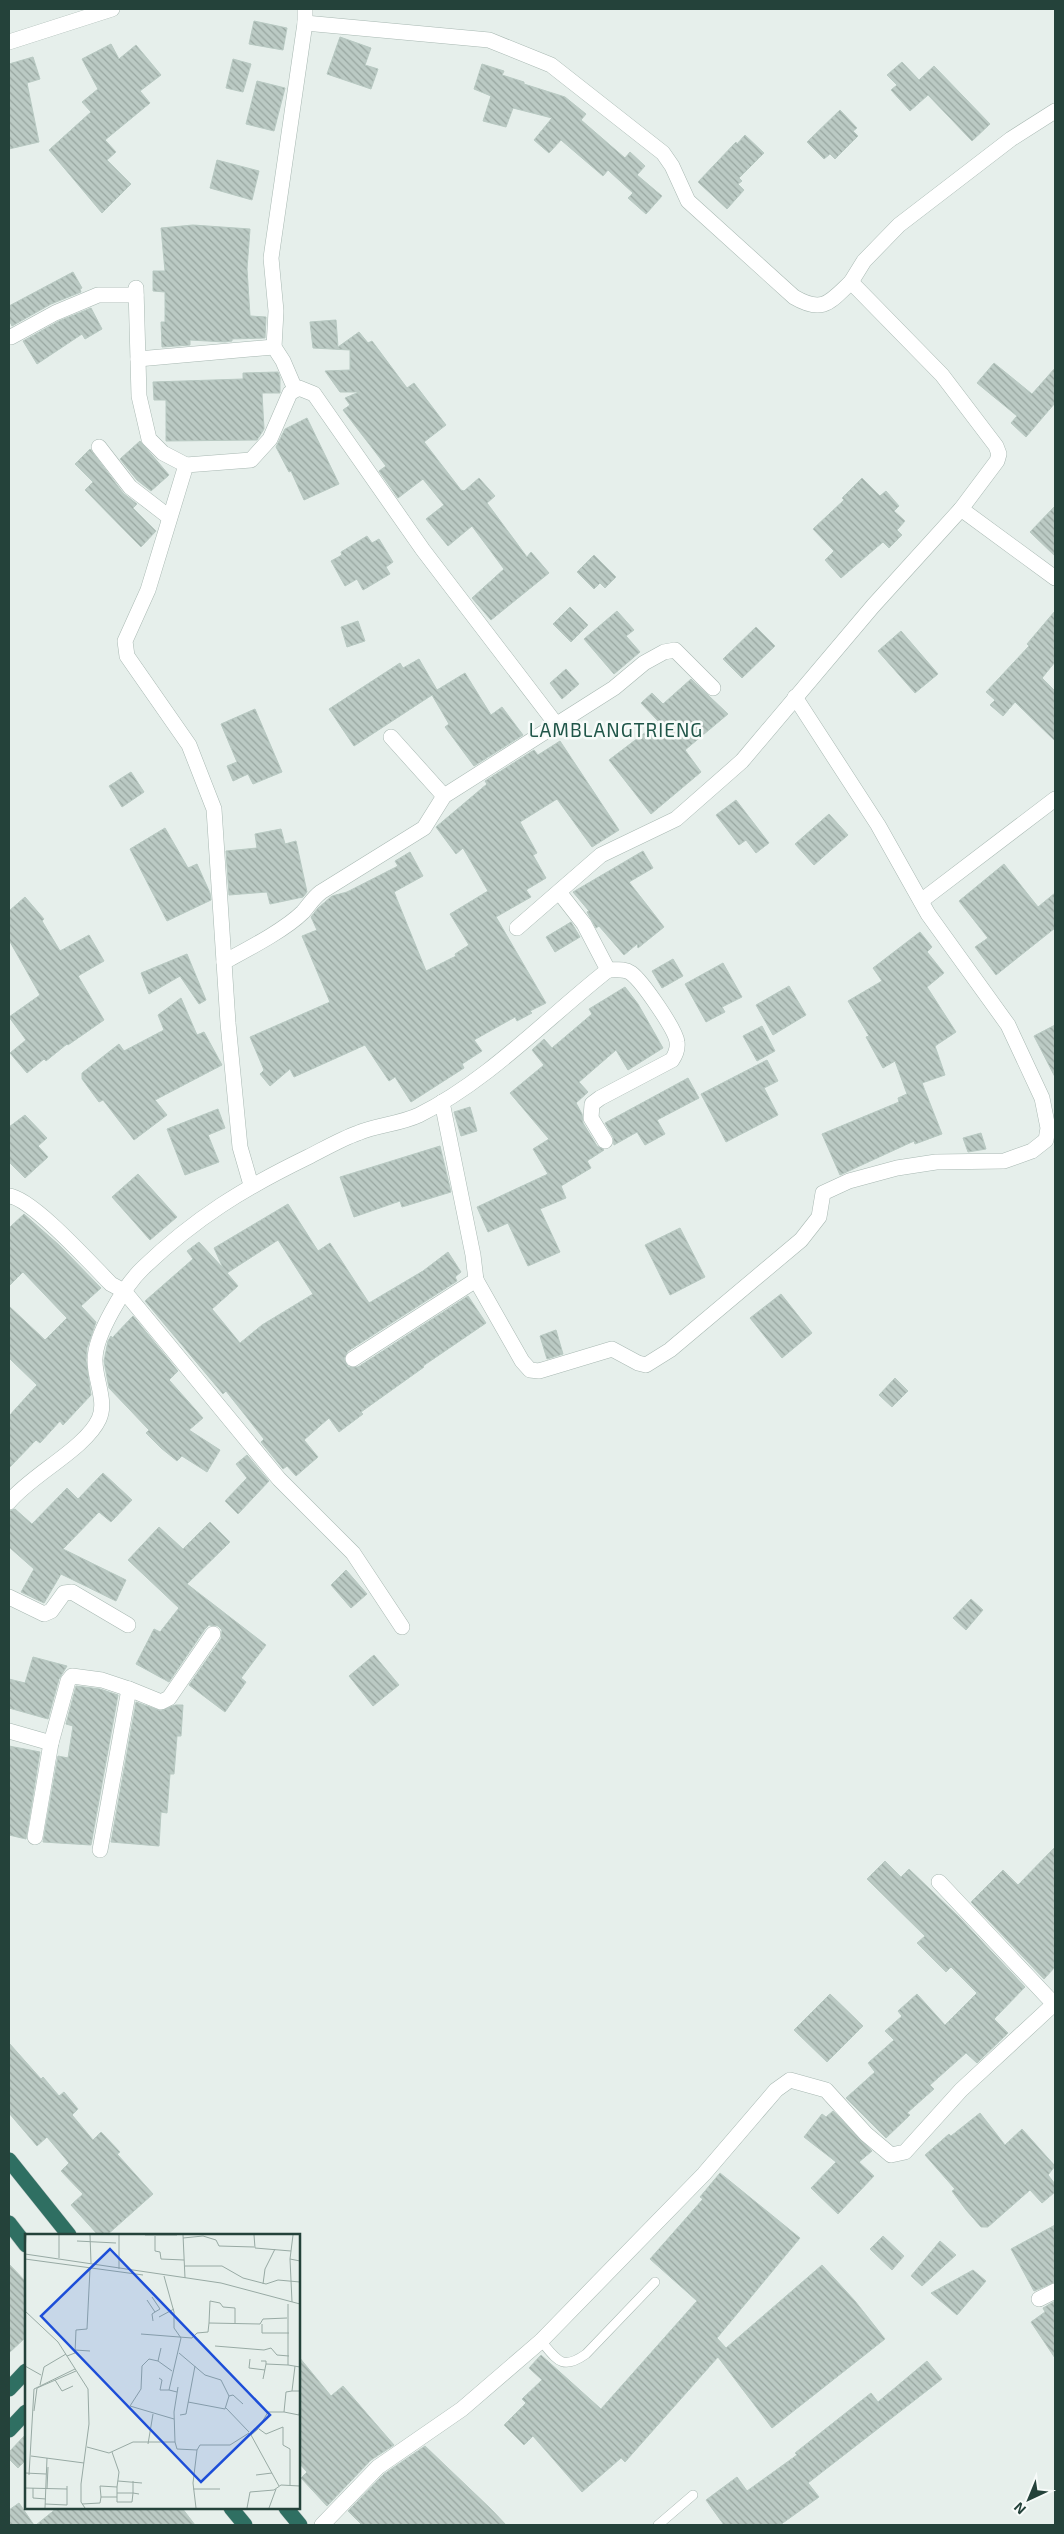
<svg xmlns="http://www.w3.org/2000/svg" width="1064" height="2534" viewBox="0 0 1064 2534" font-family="'Exo 2',sans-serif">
<defs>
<pattern id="building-back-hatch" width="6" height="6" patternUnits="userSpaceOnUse" patternTransform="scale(1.25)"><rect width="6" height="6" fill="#bbcac4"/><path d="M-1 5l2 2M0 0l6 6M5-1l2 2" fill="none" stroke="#98a6a0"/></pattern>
</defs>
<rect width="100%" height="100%" fill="#e6efeb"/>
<g fill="url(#building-back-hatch)" stroke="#b8c9c2" fill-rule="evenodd">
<polygon points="254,21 287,28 283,50 249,44"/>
<polygon points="340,37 371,48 365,65 378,69 371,89 327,74"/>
<polygon points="111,44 119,59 136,45 161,75 140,91 150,103 105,140 116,152 107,160 131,184 102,213 49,150 91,112 82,102 98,89 82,59"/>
<polygon points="33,57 40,79 27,83 39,142 9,149 9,64"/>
<polygon points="233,59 251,64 243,92 226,88"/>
<polygon points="902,62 919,80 934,66 990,124 972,141 928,95 910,111 891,90 897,85 887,75"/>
<polygon points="482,64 504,71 502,75 524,82 524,84 565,97 586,114 581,120 625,158 630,152 645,166 637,175 662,196 646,214 628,198 633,193 608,170 603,176 561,140 549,153 534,140 552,118 513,108 506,127 483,121 491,96 474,89"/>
<polygon points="257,81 285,88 274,131 246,124"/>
<polygon points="840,110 857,128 853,131 858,136 835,159 830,154 824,159 807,142"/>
<polygon points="745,135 764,153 739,178 742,181 738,184 744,190 727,209 698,182 736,142 737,144"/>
<polygon points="217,160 259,171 252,200 210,188"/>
<polygon points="193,225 250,229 247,269 250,316 266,317 265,338 232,339 232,341 225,342 190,340 190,345 162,347 161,322 165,322 165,292 153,291 153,271 165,271 161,228"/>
<polygon points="73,272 82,288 80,289 81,292 51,304 12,326 9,320 9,306"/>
<polygon points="91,308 102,329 85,339 82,334 37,364 23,341 59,321"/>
<polygon points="336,320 338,347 359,332 368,343 372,341 407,388 414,383 446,425 424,442 461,490 464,491 479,478 495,496 487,503 527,557 531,552 549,573 491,620 472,598 504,569 472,526 448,546 426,519 444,505 423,479 398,498 379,471 386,466 343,410 350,405 345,398 359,392 340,392 325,371 350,370 350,350 313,348 310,322"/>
<polygon points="994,363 1032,394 1055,368 1055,403 1026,437 1011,423 1017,416 977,383"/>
<polygon points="278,372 280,378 280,393 262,393 264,429 257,440 166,441 166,400 154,400 153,382 243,379 243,373"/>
<polygon points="307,418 339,484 304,500 291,471 289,472 276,447 285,429"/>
<polygon points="140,441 169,475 151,491 137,480 120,459"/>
<polygon points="90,449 123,493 137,504 133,508 156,531 141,547 85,490 93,482 75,464"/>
<polygon points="862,478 880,496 886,491 899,506 894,511 905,521 897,530 902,535 889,548 883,542 841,578 825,560 834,551 813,529 844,500 842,498"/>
<polygon points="1055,506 1055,556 1030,532"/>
<polygon points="367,536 372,543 379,539 393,562 386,567 390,574 363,590 357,579 345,586 331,561 342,555 341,552"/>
<polygon points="594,555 616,577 605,588 600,583 594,589 577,572"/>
<polygon points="570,607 588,625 571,642 553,624"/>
<polygon points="617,611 634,630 626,636 640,652 614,674 584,639"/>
<polygon points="1055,611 1055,662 1042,678 1055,691 1055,741 1015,702 1003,716 990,705 995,700 986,692 1029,646 1027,644"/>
<polygon points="358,621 365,641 347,647 341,627"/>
<polygon points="756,627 775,646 742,678 723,659"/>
<polygon points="901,631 938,674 915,693 878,651"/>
<polygon points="419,659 437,690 465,673 491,715 502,707 523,735 474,766 445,727 449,724 432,695 354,746 329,709 400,663 403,668"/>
<polygon points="566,669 579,684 562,699 550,683"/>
<polygon points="691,679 728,714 685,750 701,772 651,814 609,760 659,722 641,703 652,693 663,704"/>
<polygon points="255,709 282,772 253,784 248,774 233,781 227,766 237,762 221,724"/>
<polygon points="560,741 619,830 592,847 557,799 520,822 537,853 533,855 546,878 526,890 531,897 496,917 546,1003 530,1011 532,1013 517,1021 515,1017 474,1040 482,1051 462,1064 464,1068 411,1102 395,1077 389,1081 365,1045 294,1077 290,1069 270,1086 260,1074 264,1070 250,1037 330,1002 302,936 317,930 311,917 318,908 332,896 347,892 398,866 395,861 410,852 423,876 394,892 426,971 456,956 455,954 469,945 450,914 488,891 463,848 456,854 436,827 487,784 485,781 534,750 538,755"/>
<polygon points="131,772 144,792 122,807 109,786"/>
<polygon points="736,800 769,843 756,853 746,840 739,845 716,815"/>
<polygon points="829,814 848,835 814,865 795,844"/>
<polygon points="165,828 188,868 197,864 210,893 211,900 167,921 130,849"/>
<polygon points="281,829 285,844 296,841 307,892 303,897 270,904 267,892 229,895 226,851 257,848 255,834"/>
<polygon points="643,851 653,868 629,882 664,927 638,948 637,944 624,955 599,926 596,928 587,912 589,911 573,892"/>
<polygon points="1004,864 1038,907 1055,893 1055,928 996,975 975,947 988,938 959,901"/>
<polygon points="25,897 44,919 42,921 60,951 89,935 104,961 78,976 104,1020 68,1045 67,1044 46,1061 44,1059 27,1073 10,1053 26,1040 9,1017 40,995 9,940 9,911"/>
<polygon points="571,922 580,937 555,952 546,937"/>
<polygon points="920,932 932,947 927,952 944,973 927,987 956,1032 935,1046 945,1075 922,1083 942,1134 915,1144 914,1141 840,1175 822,1134 899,1102 898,1098 907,1094 895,1061 883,1068 866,1037 869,1036 848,1001 882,981 873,968"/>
<polygon points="187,954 206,1000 199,1004 180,976 149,994 141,973"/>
<polygon points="673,959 683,976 662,988 652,971"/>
<polygon points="723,963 742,997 722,1007 725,1012 706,1022 685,984"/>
<polygon points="789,986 806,1015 773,1035 756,1005"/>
<polygon points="625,987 638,1004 663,1048 628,1070 616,1050 579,1082 588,1092 576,1103 582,1114 583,1123 597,1146 604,1150 587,1161 591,1168 561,1186 566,1198 540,1209 560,1252 528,1266 508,1223 488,1232 477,1207 548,1174 533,1149 549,1139 510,1093 544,1065 532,1050 544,1039 552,1048 592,1014 589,1009"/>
<polygon points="181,998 197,1035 204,1032 222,1065 155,1100 167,1115 134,1140 103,1100 99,1102 82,1079 82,1073 119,1044 124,1051 164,1030 158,1015"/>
<polygon points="1055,1025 1055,1077 1034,1036"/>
<polygon points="762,1026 775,1051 757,1061 743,1036"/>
<polygon points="767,1060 778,1081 764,1088 778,1115 726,1142 701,1094"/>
<polygon points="688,1078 699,1098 657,1120 665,1134 645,1145 637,1132 614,1145 613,1137 605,1123"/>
<polygon points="470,1107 477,1131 461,1136 454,1112"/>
<polygon points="218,1109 225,1128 208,1135 219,1162 185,1175 167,1129"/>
<polygon points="25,1115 47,1138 38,1146 48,1157 25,1178 9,1162 9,1127"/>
<polygon points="981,1133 986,1149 968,1152 963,1138"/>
<polygon points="440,1146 451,1192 402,1207 400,1201 354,1217 340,1177"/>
<polygon points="138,1174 177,1217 150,1240 112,1197"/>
<path d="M288,1204L318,1251L330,1243L369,1303L423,1271L448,1252L461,1272L455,1277L457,1281L348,1351L344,1359L348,1367H358L468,1296L486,1323L423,1366L424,1367L361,1412L363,1414L339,1432L329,1418L304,1440L318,1457L296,1476L287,1466L283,1469L261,1442L264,1439L226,1391L223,1394L145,1301L193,1259L187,1251L199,1242L223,1268L214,1248ZM278,1240L313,1294L262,1325L240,1343L212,1309L238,1286L227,1273Z"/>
<polygon points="24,1214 59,1245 101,1288 81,1306 96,1322 87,1348 86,1360 91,1395 63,1425 60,1421 40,1443 36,1440 9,1468 9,1416 37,1385 9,1358 9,1306 45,1340 67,1318 23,1272 9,1286 9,1228"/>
<polygon points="680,1228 705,1277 670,1295 645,1245"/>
<polygon points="781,1294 812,1333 782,1358 750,1318"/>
<polygon points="133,1316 178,1371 169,1380 203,1418 189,1430 220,1450 207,1472 182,1456 177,1461 161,1448 146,1433 149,1430 109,1388 104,1361 108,1341 111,1336 112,1338"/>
<polygon points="556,1330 563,1354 547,1359 540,1336"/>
<polygon points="895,1378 908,1391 892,1407 879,1395"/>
<polygon points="247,1455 269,1481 238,1514 225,1501 247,1478 236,1464"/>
<polygon points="103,1473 132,1500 111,1522 99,1512 63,1549 126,1580 116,1601 61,1574 44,1603 21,1592 34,1569 9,1547 9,1511 15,1509 32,1524 67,1488 78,1499"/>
<polygon points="210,1522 230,1542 187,1584 266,1645 241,1678 246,1682 225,1712 189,1685 221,1639 222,1630 218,1626 209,1625 205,1629 169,1682 136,1664 154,1629 160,1632 179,1608 128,1560 159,1527 183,1549"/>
<polygon points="346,1570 367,1594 351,1608 331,1585"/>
<polygon points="971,1599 983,1610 966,1630 953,1618"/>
<polygon points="374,1655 399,1685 373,1706 349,1676"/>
<polygon points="33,1657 67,1666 59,1679 48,1719 9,1708 9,1679 25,1683"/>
<polygon points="76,1686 100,1689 118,1695 91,1845 43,1842 58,1756 68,1758 73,1726 66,1724"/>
<polygon points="136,1702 161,1711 175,1705 183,1705 181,1736 177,1736 174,1774 170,1774 167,1813 161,1812 159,1846 111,1842"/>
<polygon points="9,1746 40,1752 26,1839 9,1835"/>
<polygon points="1055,1847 1055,1967 1044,1979 971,1902 1003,1870 1018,1885"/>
<polygon points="885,1861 901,1877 909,1869 958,1916 1025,1987 994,2019 1008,2033 977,2063 966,2053 930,2085 934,2089 907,2113 910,2115 886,2138 846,2098 875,2072 868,2063 894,2040 885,2031 902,2016 898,2011 917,1994 945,2025 977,1993 951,1967 946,1972 917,1943 925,1936 867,1879"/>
<polygon points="830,1994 863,2026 827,2062 794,2030"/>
<polygon points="9,2043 41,2079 43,2077 59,2096 64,2092 78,2109 72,2115 93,2140 101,2132 120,2152 117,2154 153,2194 107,2235 98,2235 71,2205 83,2194 61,2171 69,2163 47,2137 37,2146 9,2113"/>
<polygon points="833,2111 872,2151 859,2162 874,2176 838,2214 811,2188 836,2162 804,2137 822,2114 826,2117"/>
<polygon points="980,2113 1005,2145 1022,2129 1055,2166 1048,2175 1055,2184 1055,2192 1042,2203 1030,2190 988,2227 981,2227 966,2210 952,2191 955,2189 925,2155 949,2134 951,2136"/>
<polygon points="720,2173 800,2238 717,2338 726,2348 822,2265 855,2301 885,2339 772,2428 718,2357 625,2462 621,2458 582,2492 533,2436 524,2445 504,2425 526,2403 522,2399 542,2380 529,2368 541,2355 601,2409 697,2301 650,2259 703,2199 700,2197"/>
<polygon points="1055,2225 1055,2282 1034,2291 1011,2249"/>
<polygon points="883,2236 904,2256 892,2270 870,2249"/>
<polygon points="940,2241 956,2255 922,2286 911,2276"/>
<polygon points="9,2264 26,2282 26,2337 9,2353"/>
<polygon points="973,2270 986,2281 957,2315 931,2293"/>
<polygon points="1055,2301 1055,2358 1031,2322 1045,2312 1043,2308"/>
<polygon points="299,2357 331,2396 343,2386 394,2445 371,2460 327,2506 301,2478 307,2472 299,2463"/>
<polygon points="927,2361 942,2379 808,2483 819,2497 780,2525 724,2525 706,2500 737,2477 747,2491 797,2455 795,2453 871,2393 878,2402"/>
<polygon points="26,2434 26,2460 18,2468 9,2459 9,2452"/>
<polygon points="425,2446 492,2510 506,2525 362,2525 348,2511 384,2474"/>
<polygon points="19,2503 34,2525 9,2525 9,2510"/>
<polygon points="57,2508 182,2508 195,2525 36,2525"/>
</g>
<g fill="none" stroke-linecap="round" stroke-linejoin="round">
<g stroke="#a8b8b2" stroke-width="10">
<g id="lane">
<path d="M541,2341C557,2360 562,2371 586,2354L655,2282"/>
<polyline points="658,2525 693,2495"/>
</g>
</g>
<g stroke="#a8b8b2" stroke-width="16">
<g id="street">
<path d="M305,23L489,40L551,65L663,153L672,166L688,201L794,297C823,314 830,302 851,282L942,375L996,446L999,454L997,461L961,509"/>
<polyline points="9,42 112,9"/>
<polyline points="851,282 864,261 899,225 1011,139 1055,111"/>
<polyline points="136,288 139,396 149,439 163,453 186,465"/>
<polyline points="11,337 55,313 98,295 136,295"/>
<polyline points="138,359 274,347"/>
<polyline points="295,389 283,361 274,347 276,311 271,258 305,23 305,9"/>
<polyline points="99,447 130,487 169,517"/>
<polyline points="391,737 444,796"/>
<polyline points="921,901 1055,799"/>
<polyline points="517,928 601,855 676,819 742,761 873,606 961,509 1055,578"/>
<path d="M224,962C246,950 285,930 303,912C309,905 313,898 321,892L424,828L444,796L614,688L644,663L664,652L675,650L713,688"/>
<path d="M605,1141L591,1118L592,1104L600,1098L672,1060C676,1054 678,1049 677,1042C676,1030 642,981 631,973C624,968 617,970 608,970"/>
<polyline points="251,1185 240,1147 228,1023 214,809 189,745 127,656 125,641 148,590 186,465 251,460 270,439 290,393 299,388 314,394 423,550 556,724"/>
<path d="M9,1196C32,1198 92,1265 111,1284L124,1291L279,1479L353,1553L402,1627"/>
<polyline points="476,1280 522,1361 530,1370 539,1371 612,1349 638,1363 646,1365 670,1350 801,1240 819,1217 823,1193 849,1181 897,1168 936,1162 1004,1161 1032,1151 1046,1140 1048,1128 1042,1098 1008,1025 928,914 878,825 795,697"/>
<polyline points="353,1359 476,1280 473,1255 442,1102"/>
<path d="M9,1502C31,1475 86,1448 99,1419C107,1402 95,1380 95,1361C94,1336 125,1285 143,1268C195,1218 244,1188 308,1157C324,1149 341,1139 358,1133C377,1125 400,1124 419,1115C488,1081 548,1017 608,970L584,924L559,892"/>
<polyline points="9,1597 44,1614 51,1611 64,1593 72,1592 128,1625"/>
<polyline points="9,1731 51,1743"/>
<polyline points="35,1837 51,1743 68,1681 72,1676 102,1680 129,1689"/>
<polyline points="100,1850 129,1689 161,1702 169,1698 213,1634"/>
<polyline points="939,1882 1054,2004"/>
<polyline points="1039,2299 1055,2291"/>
<polyline points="322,2525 378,2467 462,2409 541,2341 704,2174 776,2090 790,2080 826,2090 866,2134 891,2155 905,2152 961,2090 1055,2003"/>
</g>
</g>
<g stroke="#c2cac8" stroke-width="16">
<g id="highway">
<polyline points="9,2160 69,2235"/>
<polyline points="9,2223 26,2245"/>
<polyline points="9,2389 26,2371"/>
<polyline points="9,2430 26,2412"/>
<polyline points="231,2508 245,2525"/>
<polyline points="286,2508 300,2525"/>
</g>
</g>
<use href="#lane" stroke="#fff" stroke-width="9"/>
<use href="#street" stroke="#fff" stroke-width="15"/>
<use href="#highway" stroke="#2f6f62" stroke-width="15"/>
</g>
<g text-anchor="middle" stroke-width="5" stroke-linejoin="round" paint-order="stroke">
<g font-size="19" letter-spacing="1" fill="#1f5548" stroke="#f7fbf9">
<text x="616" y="737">LAMBLANGTRIENG</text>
</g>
</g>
<g transform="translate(25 2234)">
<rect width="275" height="275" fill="#e6efeb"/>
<path fill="none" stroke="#98aaa4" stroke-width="1" d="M65,1L66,29M94,1V35M120,1H152M158,1L160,44M229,1L230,14L266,17L265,25L275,27M130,2V17L135,18L136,25L159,26M158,4L178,2L191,6L194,12L229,13M52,7L91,9M266,17L268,1M0,19L1,1M0,20L196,49L275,70M34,24V1M0,25L118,41M265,25L267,68M160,32H197L218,44L241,50L253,46L275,48M139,42L149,78V94L156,104L144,156L152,158M238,50L240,35L250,15M127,63L135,75L130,78M122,66L130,78L127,80L128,87M263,70V131L275,133M0,77L33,108L63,155L64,190L56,250V268L60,274M134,83L149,75M184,89L185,67L195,69L198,73L210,74V89M237,90V99H264M116,100L167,104L172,99L183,98L184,89L235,90L238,85L262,84M190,112L239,116L246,114L252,121L264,122M136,114L133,127L147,137M50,116L65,117M154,119L180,141L196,146L204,162L200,175L163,168M42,122L50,119L51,96L62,95L65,35M225,125L224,134L240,136M133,127L124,125L117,132L116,155L105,172L149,185M236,127H241V130L263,131M0,132L16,141M270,132L267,157H275M134,144L137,146L135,156H144M238,145L241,130M30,146L37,157L48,152M15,151L19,133L41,120M267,157L261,158L259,178L274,181L275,175M204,162L208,161L218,170M201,174L224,198M9,177L12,154L51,137M155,181L161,180L170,132M234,195L241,200L258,193V211L265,215V251M150,208L152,215L172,216L175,211H205L224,199M123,210L128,180M62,213L84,219L108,208H150L149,178L153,153M87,218L94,238L92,253V268H107L108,259H92M6,222L59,229M0,239L21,240M4,241L9,155L50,135M231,241L247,239M93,247L117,249M108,247V259L114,260M254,252L226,201L233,195L243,178H259M0,254L42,255M8,254V264L21,265M22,255L23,233M168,255H195M76,263L75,252L92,253M20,270L42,271V252M57,270L75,269L76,263H92M20,274L22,224M171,274L168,249L172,216M222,274L225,258L249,256L256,251L275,252M244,274L251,255"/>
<path fill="#1d4ed8" fill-opacity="0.15" stroke="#1d4ed8" stroke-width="2.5" d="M85,15L245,181L176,248L16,82Z"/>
<rect width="275" height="275" fill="none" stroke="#24423a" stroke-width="2.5"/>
</g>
<rect width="1064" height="2534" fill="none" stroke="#24423a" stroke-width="20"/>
<g transform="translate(1029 2499) rotate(224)" stroke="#f7fbf9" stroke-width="4" paint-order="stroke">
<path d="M0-4L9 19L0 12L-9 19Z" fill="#24423a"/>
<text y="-8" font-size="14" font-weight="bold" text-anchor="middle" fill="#24423a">N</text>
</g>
</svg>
